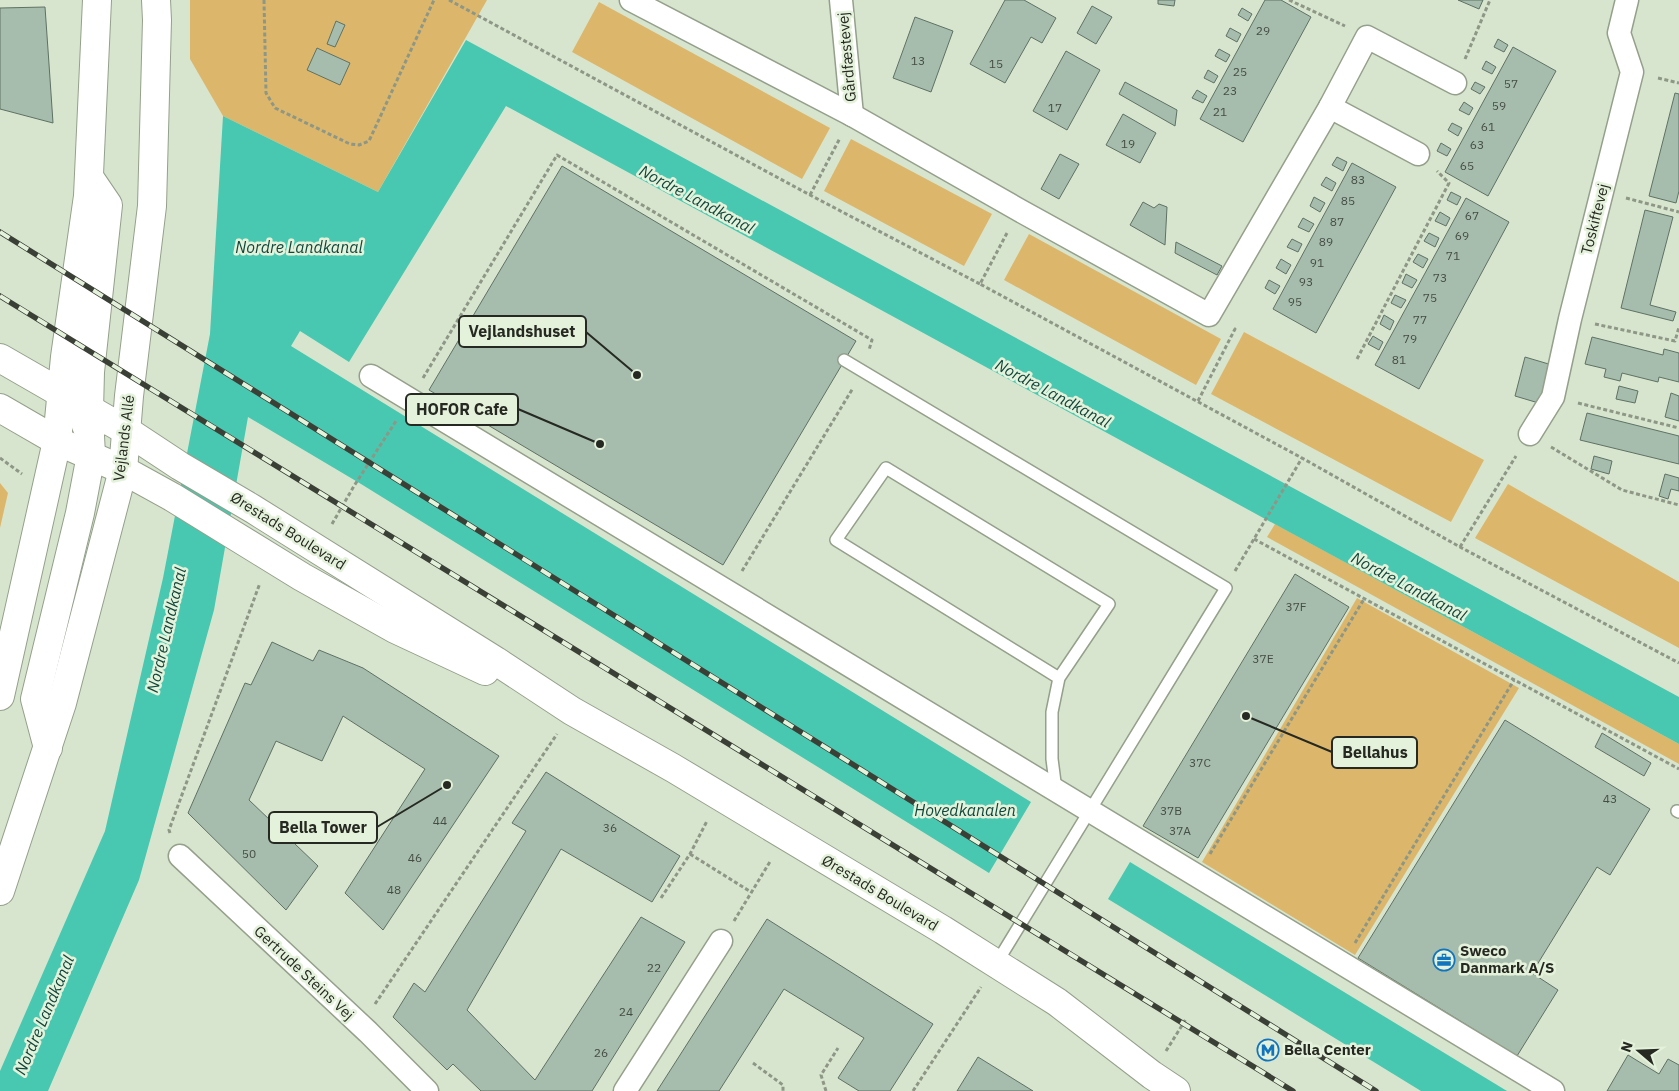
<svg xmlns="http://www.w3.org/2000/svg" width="1679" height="1091" viewBox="0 0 1679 1091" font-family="'IBM Plex Sans',sans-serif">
<rect width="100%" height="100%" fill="#d8e5ce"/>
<g fill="#dcb76b">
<polygon points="190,0 487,0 378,192 223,116 190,59"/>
<polygon points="599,2 830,128 802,179 572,52"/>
<polygon points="851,139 992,214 964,266 824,191"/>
<polygon points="1029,234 1221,339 1196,385 1004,280"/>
<polygon points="1244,332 1484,460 1451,522 1211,394"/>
<polygon points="0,483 8,493 0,528"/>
<polygon points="1508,484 1679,582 1679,648 1475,538"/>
<polygon points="1275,524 1679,744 1679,764 1267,537"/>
<polygon points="1357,598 1519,688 1355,955 1202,862"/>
</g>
<g fill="#48c8b0">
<polygon points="466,40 1679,697 1679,744 506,106 349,362 300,331 291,346 1031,802 989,873 361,484 248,417 214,610 139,880 48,1091 0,1091 0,1071 105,831 163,578 210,334 223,116 378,192"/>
<polygon points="1130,862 1507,1091 1421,1091 1108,899"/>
</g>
<g fill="#a6bcad" stroke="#5e7264">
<polygon points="1005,0 1024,0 1056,18 1042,43 1031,37 1005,83 970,64"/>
<polygon points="1158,0 1175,0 1174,6 1158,4"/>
<polygon points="1265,0 1281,0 1311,17 1243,142 1200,119"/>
<polygon points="1458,0 1483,0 1479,9"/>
<polygon points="1092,6 1112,17 1096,44 1077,33"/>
<polygon points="45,7 49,64 53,123 0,109 0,8"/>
<polygon points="1242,8 1252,14 1248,21 1238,15"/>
<polygon points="915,17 953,31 931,92 893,78"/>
<polygon points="336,21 345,25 335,47 327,44"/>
<polygon points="1230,28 1241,34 1237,42 1226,36"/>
<polygon points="1498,39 1508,45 1504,52 1494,47"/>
<polygon points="1513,47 1556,71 1488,196 1445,172"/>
<polygon points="317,48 350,63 340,85 307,70"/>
<polygon points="1219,49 1230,55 1226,62 1215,56"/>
<polygon points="1066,51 1100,70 1067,130 1033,111"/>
<polygon points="1486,61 1496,67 1492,74 1482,69"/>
<polygon points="1208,70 1218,76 1214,83 1204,78"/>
<polygon points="1125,82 1177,110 1175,126 1119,94"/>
<polygon points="1475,82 1485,87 1480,94 1471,89"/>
<polygon points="1197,90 1207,96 1203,103 1192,98"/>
<polygon points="1675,93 1679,94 1679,191 1676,203 1649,196"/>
<polygon points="1464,102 1473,108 1469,115 1459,110"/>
<polygon points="1123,114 1156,133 1140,163 1106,145"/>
<polygon points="1452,123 1462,128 1458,136 1448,130"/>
<polygon points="1441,143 1451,149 1447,156 1437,151"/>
<polygon points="1060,154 1079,164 1059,199 1041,189"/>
<polygon points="1337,157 1347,162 1343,171 1332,165"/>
<polygon points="1352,163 1396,187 1316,333 1273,309"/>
<polygon points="562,166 856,341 723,565 429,390"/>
<polygon points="1326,177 1336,183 1332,191 1321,185"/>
<polygon points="1451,192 1461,197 1457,205 1447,200"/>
<polygon points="1314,197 1325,203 1320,212 1310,206"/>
<polygon points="1466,198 1509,222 1419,389 1375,365"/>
<polygon points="1143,202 1154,208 1159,204 1167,207 1165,245 1130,225"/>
<polygon points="1645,210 1673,217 1650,305 1676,312 1673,321 1621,308"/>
<polygon points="1440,212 1450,218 1446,226 1435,221"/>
<polygon points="1303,218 1314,224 1309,232 1298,227"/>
<polygon points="1429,233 1439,238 1435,247 1424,241"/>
<polygon points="1292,239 1302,244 1298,252 1287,247"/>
<polygon points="1176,242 1222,266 1217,275 1175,253"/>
<polygon points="1418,254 1428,259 1423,268 1413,262"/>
<polygon points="1281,259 1291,265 1286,274 1276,268"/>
<polygon points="1406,274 1417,280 1412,288 1402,283"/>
<polygon points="1269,280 1280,286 1275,294 1265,288"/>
<polygon points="1395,295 1406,300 1401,308 1391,303"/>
<polygon points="1384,315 1394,321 1390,330 1380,324"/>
<polygon points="1373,336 1383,342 1379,350 1368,344"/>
<polygon points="1592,337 1663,355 1664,349 1679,353 1679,382 1659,377 1658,382 1622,373 1620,381 1604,377 1606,369 1585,364"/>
<polygon points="1525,357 1552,365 1542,404 1515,396"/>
<polygon points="1619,386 1638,391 1635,403 1616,399"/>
<polygon points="1671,393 1679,396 1679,421 1665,417"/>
<polygon points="1587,413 1679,436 1679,464 1580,440"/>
<polygon points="1594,456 1612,461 1609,474 1591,469"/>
<polygon points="1665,474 1679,478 1679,491 1671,489 1668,499 1659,496"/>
<polygon points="1295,574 1349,607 1198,858 1143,826"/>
<polygon points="272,642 313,661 319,650 363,668 499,756 383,930 345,893 425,769 343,716 322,761 276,741 249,800 318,866 286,910 188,813 245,683 251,685"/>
<polygon points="1505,720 1650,809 1610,875 1597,867 1532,973 1558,990 1517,1056 1358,958"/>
<polygon points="1602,733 1651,763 1644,776 1595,747"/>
<polygon points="546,772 680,856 652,902 561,849 467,1010 535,1080 641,917 685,942 592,1091 481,1091 453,1064 447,1070 393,1017 414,983 425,992 526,831 512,823"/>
<polygon points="767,919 933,1024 890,1091 859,1091 838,1078 864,1038 784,989 719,1091 657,1091"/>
<polygon points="1628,1055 1659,1074 1668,1059 1679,1065 1679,1091 1607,1091"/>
<polygon points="978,1057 1033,1091 957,1091"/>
</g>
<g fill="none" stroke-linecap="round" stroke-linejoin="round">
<g stroke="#94a08b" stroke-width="14">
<g id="service">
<polyline points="844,360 1226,588 996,964"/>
<polyline points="1056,790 1052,759 1052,712 1059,678 1109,604 886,468 836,540 1059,678"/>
<polyline points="1677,811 1679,812"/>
</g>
</g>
<g stroke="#94a08b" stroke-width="25">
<g id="minor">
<polyline points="631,0 852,115 1019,210 1209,315 1330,107 1367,37 1455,83"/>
<polyline points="841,0 852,115"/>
<polyline points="1330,107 1418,154"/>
<polyline points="371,376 1553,1091"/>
<polyline points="1530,434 1553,397 1570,319 1632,72 1619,33 1627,0"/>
<polyline points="180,856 368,1032 427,1091"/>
<polyline points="625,1091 721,941"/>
</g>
</g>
<g stroke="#94a08b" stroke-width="30">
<g id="tertiary">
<polyline points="89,177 108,205 90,372 89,410 94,425"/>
<polyline points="0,358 127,431 180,466 253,509 496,661 572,711 673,768 943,930 1057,1002 1152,1075 1176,1091"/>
<polyline points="0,408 57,441 123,470 172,497 302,577 395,629 485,671"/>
<polyline points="0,696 57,441 65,357 88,196 97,0"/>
<polyline points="48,748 35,699 80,513 91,455 90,436 83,417 69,401"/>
<polyline points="0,891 62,703 123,470 129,396 152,206 157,20 156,0"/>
</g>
</g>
<g stroke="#8e9786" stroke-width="3" stroke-dasharray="4 2.5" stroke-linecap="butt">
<polyline points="264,0 266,93 275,108 350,144 359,145 369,141 434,0"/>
<polyline points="449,0 810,195 980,284"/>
<polyline points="1289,0 1345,26"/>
<polyline points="1465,59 1490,0"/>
<polyline points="1658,78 1679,83"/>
<polyline points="810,195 840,138"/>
<polyline points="1626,198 1679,212"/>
<polyline points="1007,233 980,284 1302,458 1460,547 1679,663"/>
<polyline points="1595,324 1675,341 1679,327"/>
<polyline points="1357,359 1449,183 1437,171"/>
<polyline points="423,378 557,155 872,340 869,350"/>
<polyline points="1198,401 1235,329 1232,328"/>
<polyline points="1578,403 1679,428"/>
<polyline points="1551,447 1622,490 1679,505"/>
<polyline points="0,458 22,474"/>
<polyline points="332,524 354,486 396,421"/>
<polyline points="1254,539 1679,769"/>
<polyline points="1460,547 1516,456"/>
<polyline points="742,571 853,388"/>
<polyline points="1235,571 1302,458"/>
<polyline points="170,833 169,830 260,583"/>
<polyline points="690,854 751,892"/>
<polyline points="1210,854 1364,599"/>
<polyline points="661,898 690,854 707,821"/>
<polyline points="734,921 771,860"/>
<polyline points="1355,943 1514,680"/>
<polyline points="375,1004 557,734"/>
<polyline points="1166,1051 1186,1019"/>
<polyline points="753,1063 783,1085 783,1091"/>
<polyline points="826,1091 821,1075 838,1048"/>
<polyline points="913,1091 981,987"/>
</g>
<use href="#service" stroke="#fff" stroke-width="11"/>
<use href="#minor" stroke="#fff" stroke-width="22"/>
<use href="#tertiary" stroke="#fff" stroke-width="28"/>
<g stroke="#3b4036" stroke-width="5.5">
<g id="rail">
<polyline points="0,232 1376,1091"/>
<polyline points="0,296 1293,1091"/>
</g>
</g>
<use href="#rail" stroke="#e5f2db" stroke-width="4" stroke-dasharray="11" stroke-linecap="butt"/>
</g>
<defs>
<g id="office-ring" transform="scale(1.125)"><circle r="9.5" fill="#e5f2db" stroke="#1074bf" stroke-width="1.5"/><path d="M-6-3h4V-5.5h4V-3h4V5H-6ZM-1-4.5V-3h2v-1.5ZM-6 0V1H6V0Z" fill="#1074bf"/></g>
<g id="metro-ring" transform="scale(1.125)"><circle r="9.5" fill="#e5f2db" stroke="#1074bf" stroke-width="1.5"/><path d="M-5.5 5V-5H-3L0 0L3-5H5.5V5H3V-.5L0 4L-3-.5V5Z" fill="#1074bf"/></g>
</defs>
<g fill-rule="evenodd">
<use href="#office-ring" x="1444" y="960"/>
<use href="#metro-ring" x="1268" y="1050"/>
</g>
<g text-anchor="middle" stroke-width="5" stroke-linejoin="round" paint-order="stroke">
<g font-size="12" fill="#454e44">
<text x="1263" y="35">29</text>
<text x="918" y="65">13</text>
<text x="996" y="68">15</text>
<text x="1240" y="76">25</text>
<text x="1511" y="88">57</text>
<text x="1230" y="95">23</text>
<text x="1499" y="110">59</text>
<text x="1055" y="112">17</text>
<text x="1220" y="116">21</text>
<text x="1488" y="131">61</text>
<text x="1128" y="148">19</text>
<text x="1477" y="149">63</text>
<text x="1467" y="170">65</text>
<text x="1358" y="184">83</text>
<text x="1348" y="205">85</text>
<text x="1472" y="220">67</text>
<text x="1337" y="226">87</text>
<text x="1462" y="240">69</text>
<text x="1326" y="246">89</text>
<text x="1453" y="260">71</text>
<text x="1317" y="267">91</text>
<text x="1440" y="282">73</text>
<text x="1306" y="286">93</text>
<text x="1430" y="302">75</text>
<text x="1295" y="306">95</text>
<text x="1420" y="324">77</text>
<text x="1410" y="343">79</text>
<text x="1399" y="364">81</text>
<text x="1296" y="611">37F</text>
<text x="1263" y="663">37E</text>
<text x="1200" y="767">37C</text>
<text x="1610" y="803">43</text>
<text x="1171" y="815">37B</text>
<text x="440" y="825">44</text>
<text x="610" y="832">36</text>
<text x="1180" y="835">37A</text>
<text x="249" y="858">50</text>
<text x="415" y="862">46</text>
<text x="394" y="894">48</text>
<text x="654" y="972">22</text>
<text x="626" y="1016">24</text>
<text x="601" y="1057">26</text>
</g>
<g font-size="15" fill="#252921" stroke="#e5f2db">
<text transform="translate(847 57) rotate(-95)" y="5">Gårdfæstevej</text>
<text transform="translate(1595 219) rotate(-76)" y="5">Toskiftevej</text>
<text transform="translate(124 438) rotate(-83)" y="5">Vejlands Allé</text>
<text transform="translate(288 531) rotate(32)" y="5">Ørestads Boulevard</text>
<text transform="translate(880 893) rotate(31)" y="5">Ørestads Boulevard</text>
<text transform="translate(304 973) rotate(43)" y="5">Gertrude Steins Vej</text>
</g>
<g font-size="15" font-weight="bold" fill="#252921" stroke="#e5f2db" text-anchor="start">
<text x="1460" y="956">Sweco<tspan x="1460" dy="17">Danmark A/S</tspan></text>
<text x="1284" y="1055">Bella Center</text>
</g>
<g font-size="16" font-style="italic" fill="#0f473d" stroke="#e5f2db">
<text transform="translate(697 199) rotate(28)" y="6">Nordre Landkanal</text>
<text x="299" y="253">Nordre Landkanal</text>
<text transform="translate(1053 393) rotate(28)" y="6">Nordre Landkanal</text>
<text transform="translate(1409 586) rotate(28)" y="6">Nordre Landkanal</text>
<text transform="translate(166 630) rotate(-77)" y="6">Nordre Landkanal</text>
<text x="965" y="816">Hovedkanalen</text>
<text transform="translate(44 1015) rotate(-67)" y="6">Nordre Landkanal</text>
</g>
</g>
<path fill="none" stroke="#252921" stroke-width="2" d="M637 375L586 332M600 444L518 409M1246 716L1332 752M447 785L377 827"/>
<g fill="#252921" stroke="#e5f2db" stroke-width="2">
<circle cx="637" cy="375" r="5"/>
<circle cx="600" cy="444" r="5"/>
<circle cx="1246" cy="716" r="5"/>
<circle cx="447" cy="785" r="5"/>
</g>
<g fill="#e5f2db" stroke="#252921" stroke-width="2">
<rect x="459" y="316" width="127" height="31" rx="5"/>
<rect x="406" y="394" width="112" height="31" rx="5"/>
<rect x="1332" y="737" width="85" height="31" rx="5"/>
<rect x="269" y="812" width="108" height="31" rx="5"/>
</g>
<g font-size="16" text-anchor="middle" font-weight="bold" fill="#252921">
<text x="522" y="337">Vejlandshuset</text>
<text x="462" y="415">HOFOR Cafe</text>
<text x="1375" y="758">Bellahus</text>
<text x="323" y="833">Bella Tower</text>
</g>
<g transform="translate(1639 1051) rotate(289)" stroke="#e5f2db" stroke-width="4" paint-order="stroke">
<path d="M0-4L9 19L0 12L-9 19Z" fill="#252921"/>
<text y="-8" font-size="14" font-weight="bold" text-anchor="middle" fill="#252921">N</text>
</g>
</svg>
